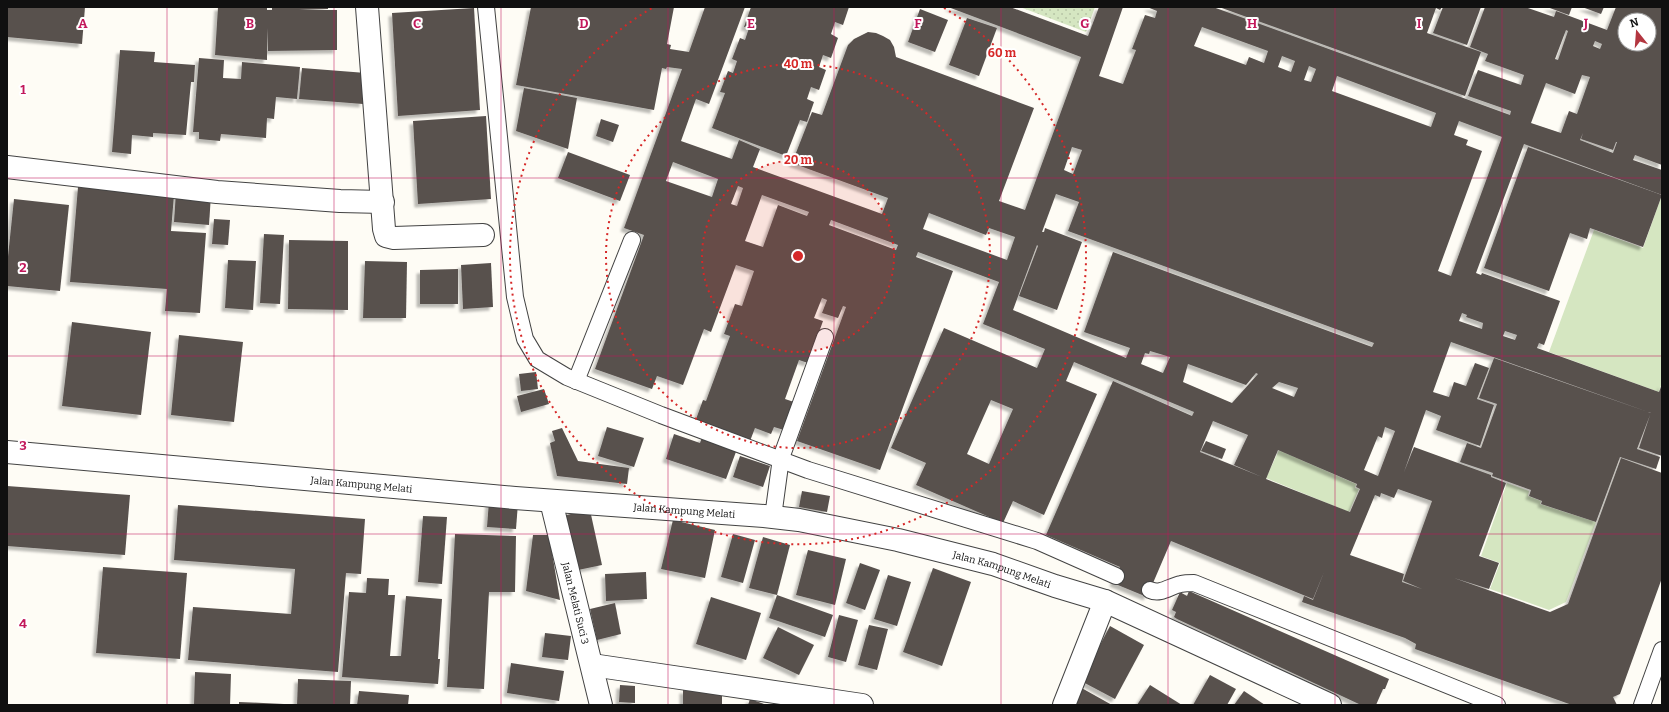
<svg xmlns="http://www.w3.org/2000/svg" width="1669" height="712" viewBox="0 0 1669 712" font-family="Bitter,serif">
<defs>
<pattern id="grass-dots" width="8" height="8" patternUnits="userSpaceOnUse"><rect width="8" height="8" fill="#d5e6c1"/><path d="M2 2h.1M6 6h.1" fill="none" stroke="#b6c4a5" stroke-width="1.8" stroke-linecap="round"/></pattern>
<filter id="shadow"><feDropShadow dx="-3.5" dy="3.5" stdDeviation="1" flood-color="#0004"/></filter>
</defs>
<rect width="100%" height="100%" fill="#fefcf5"/>
<polygon fill="url(#grass-dots)" points="1020,7 1095,7 1086,32"/>
<g fill="#d5e6c1">
<polygon points="1662,195 1662,382 1659,392 1549,352 1594,230 1643,248"/>
<polygon points="1279,450 1356,484 1355,488 1359,489 1349,512 1266,478"/>
<polygon points="1507,483 1529,491 1528,496 1541,501 1540,504 1596,522 1566,602 1549,610 1490,589 1500,563 1481,556"/>
</g>
<g fill="#58514e" fill-rule="evenodd" filter="url(#shadow)">
<polygon points="7,7 85,7 82,44 7,37"/>
<polygon points="218,7 267,7 267,10 272,10 272,7 328,7 328,9 299,10 337,10 337,50 268,51 267,28 267,60 215,55"/>
<path d="M531,7H674L667,44L671,45L670,49L689,52L705,7H745L709,104L696,99L681,141L732,159L739,140L760,149L753,167L882,214L888,198L792,163L812,112L822,115L848,45L854,39L868,32L876,33L883,36L890,40L894,47L896,57L1034,108L999,201L1025,210L1081,57L948,7H1010L1088,36L1099,7H1123L1099,76L1123,84L1136,50L1132,49L1145,15L1155,18L1157,11L1147,7H1213L1510,115L1511,111L1468,96L1478,70L1521,85L1524,75L1485,61L1488,54L1470,47L1485,7H1525L1554,17L1556,11L1607,30L1616,7H1662V165L1635,155L1633,160L1662,170V195L1524,144L1476,273L1481,275L1482,273L1560,301L1544,345L1539,343L1537,348L1659,392L1662,384V456L1639,448L1650,415L1637,449L1660,457L1656,469L1620,457L1596,522L1541,504L1542,501L1529,496L1531,490L1492,476L1493,473L1460,462L1467,443L1481,448L1497,404L1479,398L1494,358L1651,413L1451,342L1433,392L1449,397L1454,382L1466,386L1475,363L1489,368L1477,399L1494,405L1480,446L1436,430L1441,416L1426,410L1404,472L1414,447L1491,475V477L1506,483L1479,556L1499,563L1489,589L1454,578L1550,612L1568,604L1621,458L1662,473V578L1620,694L1613,697L1617,705H1572L1415,649L1416,644L1405,638L1302,602L1304,596L1313,600L1324,572L1313,599L1171,541L1147,597L1113,583L1120,567L1046,535L1113,381L1192,416L1194,412L1074,362L1066,381L1097,394L1044,515L1013,501L1003,523L916,485L926,463L891,448L944,328L1037,368L1045,349L983,324L999,282L918,252L916,257L953,271L880,470L797,441L846,307L843,306L838,318L822,313L827,300L822,298L814,318L823,321L808,363L799,360L785,399L794,402L784,430L774,427L771,434L755,428L750,441L695,422L703,400L706,401L730,336L724,334L735,304L742,306L754,271L736,265L711,332L704,329L683,385L657,376L652,389L595,369L644,235L624,228L682,69L667,67L666,69L662,68L654,110L516,85ZM1625,20H1649V44H1625ZM1202,27L1268,51L1264,63L1249,57L1246,65L1194,46ZM1566,30L1568,31L1558,60L1555,59ZM1595,41L1602,44L1600,49L1593,46ZM1282,56L1295,61L1291,72L1278,67ZM1309,66L1316,69L1311,82L1304,80ZM1582,75L1590,77L1577,114L1569,111L1561,133L1531,123L1546,83L1575,94ZM1337,76L1436,113L1431,127L1332,91ZM1459,121L1502,137L1451,276L1438,271L1482,151L1466,145L1468,140L1454,135ZM1583,133L1581,139L1613,150L1616,142H1617L1613,153L1580,140ZM1072,147L1082,150L1073,174L1064,170ZM673,162L718,179L712,197L666,181ZM738,186L743,188L737,206L731,204ZM1056,194L1079,202L1068,231L1374,343L1372,347L1113,252L1084,332L1130,348L1126,358L1013,310L1037,245L1038,246L1019,296L1057,310L1082,242L1045,228L1044,232H1042ZM762,195L809,212L807,216L778,205L763,247L745,241ZM929,213L986,235L989,228L1015,237L1007,260L923,229ZM831,220L898,245L896,250L829,225ZM1462,313L1467,315L1466,317L1483,323L1482,329L1459,321ZM1505,331L1517,335L1515,340L1503,336ZM1150,351L1170,357L1163,373L1141,364L1145,353L1149,354ZM1188,364L1246,385L1256,373L1258,374L1232,403L1183,382ZM1279,382L1298,388L1294,397L1272,388ZM991,400L1013,409L989,464L967,454ZM1213,421L1248,435L1234,465L1262,477L1200,452ZM1385,427L1395,431L1378,476L1364,470L1378,436L1382,438ZM1278,450L1357,484L1356,487L1360,489L1350,512L1266,479ZM1398,489L1432,501L1403,581L1422,589L1402,582L1404,574L1350,555L1375,495L1380,497L1381,493L1394,498Z"/>
<polygon points="751,7 757,8 757,7 849,7 843,25 835,22 831,34 838,38 831,58 823,55 819,67 826,70 819,90 811,87 807,99 814,102 807,122 800,120 786,156 712,128 725,93 720,92 728,71 733,73 737,61 732,59 740,38 745,40 749,28 744,27"/>
<polygon points="1219,7 1442,7 1440,10 1436,8 1427,33 1481,52 1465,96"/>
<polygon points="1443,7 1481,7 1467,45 1433,33"/>
<polygon points="1547,7 1572,7 1569,15"/>
<polygon points="1582,7 1604,7 1601,14"/>
<polygon points="474,8 480,110 398,116 392,13"/>
<polygon points="920,9 948,20 935,52 908,42"/>
<polygon points="967,18 997,28 979,76 949,65"/>
<polygon points="120,50 155,52 154,62 195,65 194,82 191,82 186,135 153,133 153,137 132,135 131,154 112,152"/>
<polygon points="199,58 224,60 223,78 241,79 242,62 300,67 297,99 276,97 274,119 267,118 266,138 221,134 220,141 199,139 199,132 193,132"/>
<polygon points="302,68 366,73 363,104 299,99"/>
<polygon points="524,88 577,98 568,149 516,131"/>
<polygon points="486,116 491,199 418,204 413,121"/>
<polygon points="601,119 619,125 613,142 596,136"/>
<polygon points="1528,147 1662,195 1643,247 1590,228 1587,239 1570,233 1549,291 1484,268"/>
<polygon points="568,152 630,175 620,201 558,178"/>
<polygon points="78,187 174,195 171,231 206,233 200,313 165,311 167,289 70,282"/>
<polygon points="176,192 211,195 209,225 174,222"/>
<polygon points="14,199 69,205 60,291 7,286 7,266"/>
<polygon points="214,219 230,220 228,245 212,244"/>
<polygon points="264,234 284,235 280,304 260,303"/>
<polygon points="289,240 348,241 348,310 288,309"/>
<polygon points="228,260 256,261 253,310 225,308"/>
<polygon points="365,261 407,262 406,318 363,318"/>
<polygon points="491,263 493,307 463,309 461,265"/>
<polygon points="458,269 458,304 420,304 420,270"/>
<polygon points="72,322 151,332 141,415 62,406"/>
<polygon points="179,335 243,342 234,422 171,415"/>
<polygon points="536,372 538,389 521,391 519,374"/>
<polygon points="544,389 549,404 521,412 517,396"/>
<polygon points="607,427 644,438 634,467 598,456"/>
<polygon points="562,428 578,461 629,468 627,484 557,476 550,443 555,441 552,431"/>
<polygon points="674,434 700,443 702,437 737,449 726,479 666,459"/>
<polygon points="1206,441 1226,449 1222,459 1201,451"/>
<polygon points="740,456 770,466 763,487 733,477"/>
<polygon points="7,486 130,495 125,555 7,546"/>
<polygon points="802,491 830,496 827,512 799,507"/>
<polygon points="489,501 518,503 516,529 487,527"/>
<polygon points="178,505 365,519 361,574 346,573 338,672 188,660 193,607 291,614 295,569 174,560"/>
<polygon points="590,510 602,565 578,570 566,515"/>
<polygon points="423,516 447,517 442,584 418,582"/>
<polygon points="673,520 715,530 705,578 661,569"/>
<polygon points="455,534 516,536 515,592 489,592 484,689 447,687"/>
<polygon points="733,534 755,540 743,583 721,577"/>
<polygon points="533,535 549,535 560,600 526,591"/>
<polygon points="763,537 790,545 777,595 749,588"/>
<polygon points="808,550 846,559 835,605 796,595"/>
<polygon points="860,563 880,570 865,610 846,603"/>
<polygon points="103,567 187,573 180,659 96,653"/>
<polygon points="933,568 971,582 942,666 903,652"/>
<polygon points="646,572 647,599 606,601 605,574"/>
<polygon points="888,575 911,582 897,626 874,619"/>
<polygon points="367,578 389,579 388,595 395,595 390,656 401,656 406,596 442,599 438,659 440,659 438,684 342,677 349,592 366,593"/>
<polygon points="1189,591 1389,679 1385,689 1383,689 1376,705 1361,705 1177,619 1174,617 1176,612 1172,610 1180,592 1187,596"/>
<polygon points="777,595 833,615 825,637 769,618"/>
<polygon points="711,597 761,613 746,660 696,644"/>
<polygon points="615,603 621,634 597,640 590,609"/>
<polygon points="839,615 858,620 846,662 828,657"/>
<polygon points="869,625 888,629 877,670 858,665"/>
<polygon points="1110,626 1144,645 1115,699 1081,681"/>
<polygon points="778,627 814,645 799,675 763,658"/>
<polygon points="545,633 571,636 568,660 542,657"/>
<polygon points="511,663 564,671 559,701 507,693"/>
<polygon points="195,672 231,674 230,705 194,705"/>
<polygon points="1210,675 1236,689 1227,705 1193,705"/>
<polygon points="298,679 351,681 350,705 297,705"/>
<polygon points="620,685 635,686 635,703 619,702"/>
<polygon points="1150,685 1182,705 1137,705"/>
<polygon points="1078,686 1112,705 1070,705"/>
<polygon points="683,690 722,692 722,705 683,705"/>
<polygon points="359,691 409,695 408,705 357,705"/>
<polygon points="1244,691 1265,705 1234,705"/>
<polygon points="750,699 767,705 748,705"/>
<polygon points="239,702 284,704 284,705 239,705"/>
</g>
<g fill="none" stroke-linecap="round" stroke-linejoin="round">
<g stroke="#434343" stroke-width="18">
<g id="lane">
<polyline points="486,7 515,297 525,339 537,359 567,377 661,415 808,470 1037,541 1116,576"/>
<polyline points="576,381 632,240"/>
<polyline points="773,517 781,458 825,337"/>
<path d="M1150,590C1161,595 1170,586 1181,584C1185,583 1190,583 1194,583L1497,705"/>
<polyline points="1642,705 1662,650"/>
</g>
</g>
<g stroke="#434343" stroke-width="24">
<g id="street">
<polyline points="367,7 384,229 386,236 394,238 483,235"/>
<polyline points="7,167 217,192 340,201 383,202"/>
<path id="s1" d="M7,452L515,498L764,516L799,520L898,540L993,564L1055,586L1105,601L1330,705"/>
<path id="s2" d="M551,501L601,705"/>
<polyline points="592,665 862,705"/>
<polyline points="1064,705 1105,601"/>
</g>
</g>
<use href="#lane" stroke="#fff" stroke-width="16"/>
<use href="#street" stroke="#fff" stroke-width="22"/>
</g>
<path fill="none" stroke="#c2185b" stroke-width="1" stroke-opacity="0.55" d="M167,7V705M334,7V705M501,7V705M668,7V705M834,7V705M1001,7V705M1168,7V705M1335,7V705M1502,7V705M7,178H1662M7,356H1662M7,534H1662"/>
<circle cx="798" cy="256" r="96" fill="#d62828" fill-opacity=".12"/>
<g fill="none" stroke="#d62828" stroke-width="2" stroke-dasharray="2 4">
<circle cx="798" cy="256" r="96"/>
<circle cx="798" cy="256" r="192"/>
<path d="M944 8A288 288 0 1 1 652 8"/>
</g>
<g text-anchor="middle" stroke-width="4" stroke-linejoin="round" paint-order="stroke">
<g font-size="10" fill="#101010" stroke="#fff">
<text dy="4" stroke="none"><textPath href="#s1" startOffset="356">Jalan Kampung Melati</textPath></text>
<text dy="4" stroke="none"><textPath href="#s1" startOffset="680">Jalan Kampung Melati</textPath></text>
<text dy="4" stroke="none"><textPath href="#s1" startOffset="1004">Jalan Kampung Melati</textPath></text>
<text dy="4" stroke="none"><textPath href="#s2" startOffset="105">Jalan Melati Suci 3</textPath></text>
</g>
</g>
<g font-size="13" text-anchor="middle" font-weight="bold" fill="#c2185b" stroke="#fff" stroke-width="4" stroke-linejoin="round" paint-order="stroke">
<text x="83" y="28">A</text>
<text x="250" y="28">B</text>
<text x="417" y="28">C</text>
<text x="584" y="28">D</text>
<text x="751" y="28">E</text>
<text x="918" y="28">F</text>
<text x="1085" y="28">G</text>
<text x="1252" y="28">H</text>
<text x="1419" y="28">I</text>
<text x="1586" y="28">J</text>
<text x="23" y="94">1</text>
<text x="23" y="272">2</text>
<text x="23" y="450">3</text>
<text x="23" y="628">4</text>
</g>
<circle cx="798" cy="256" r="6" fill="#d62828" stroke="#fff" stroke-width="2"/>
<g font-size="12" text-anchor="middle" font-weight="bold" fill="#d62828" stroke="#fff" stroke-width="4" stroke-linejoin="round" paint-order="stroke">
<text x="1002" y="57">60 m</text>
<text x="798" y="68">40 m</text>
<text x="798" y="164">20 m</text>
</g>
<rect width="1669" height="712" fill="none" stroke="#101010" stroke-width="16"/>
<g transform="translate(1637 32) rotate(343)"><circle r="19" fill="#ffffff" stroke="#9f9f9f"/>
<path d="M0-3L7 15L0 10L-7 15Z" fill="#b33640"/>
<text y="-6" font-size="11" font-weight="bold" text-anchor="middle" fill="#101010">N</text>
</g>
</svg>
